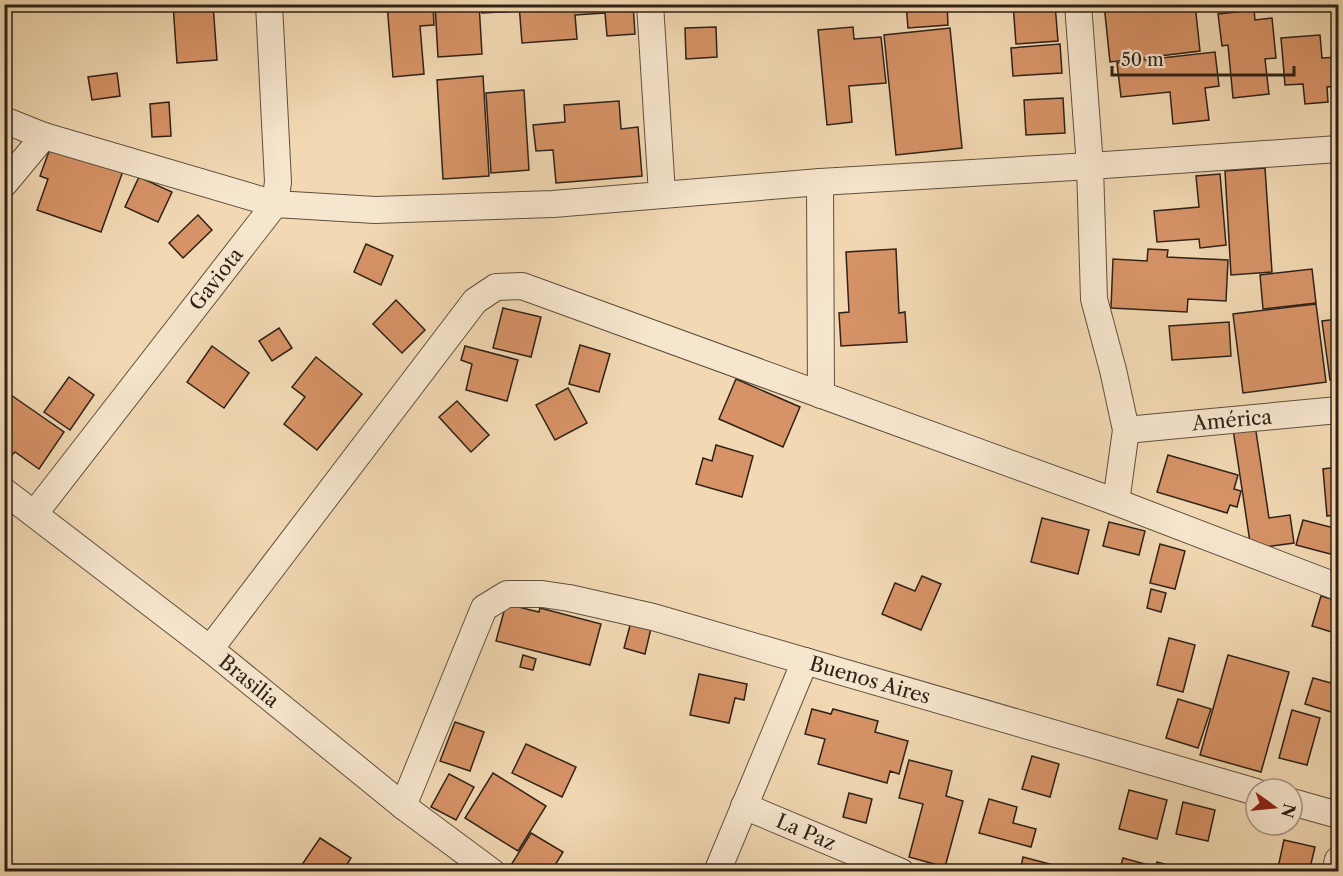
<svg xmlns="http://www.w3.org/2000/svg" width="1343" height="876" viewBox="0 0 1343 876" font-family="'Libre Caslon Text',serif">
<rect width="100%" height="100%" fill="#f2d9b3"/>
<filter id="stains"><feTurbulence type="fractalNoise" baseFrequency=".00333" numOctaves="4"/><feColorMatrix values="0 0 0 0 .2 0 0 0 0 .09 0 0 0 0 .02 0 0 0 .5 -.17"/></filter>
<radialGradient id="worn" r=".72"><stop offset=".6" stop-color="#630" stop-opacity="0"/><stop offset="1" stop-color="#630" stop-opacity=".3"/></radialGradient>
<g fill="#d79367" stroke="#2e2218" stroke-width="1.5">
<polygon points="173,4 213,4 217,60 177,63"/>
<polygon points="387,4 433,4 434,25 420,26 424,74 393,77"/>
<polygon points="435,4 479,4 482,54 438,57"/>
<polygon points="482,4 517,4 517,11 482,13"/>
<polygon points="519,4 633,4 635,34 607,36 605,13 575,15 577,39 522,43"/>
<polygon points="775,4 815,4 776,8"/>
<polygon points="906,4 947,4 948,25 908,28"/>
<polygon points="1013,4 1055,4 1058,41 1016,44"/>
<polygon points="1104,4 1159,4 1160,11 1173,10 1172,4 1195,4 1200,51 1110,62"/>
<polygon points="1256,4 1313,4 1314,10 1256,12"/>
<polygon points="1254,10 1255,20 1272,18 1276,58 1265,59 1269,94 1233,98 1228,45 1222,46 1218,14"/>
<polygon points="716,27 717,57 686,59 685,28"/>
<polygon points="853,27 854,39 881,37 886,83 849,86 852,122 827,125 818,30"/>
<polygon points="950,28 962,148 896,155 884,35"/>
<polygon points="1320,35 1322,58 1338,57 1338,86 1327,87 1328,102 1305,104 1303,84 1285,85 1281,38"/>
<polygon points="1060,44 1062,73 1013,76 1011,48"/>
<polygon points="1215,52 1219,86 1205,88 1209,120 1173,124 1170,92 1121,97 1117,63"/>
<polygon points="117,73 120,96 92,100 88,77"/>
<polygon points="483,76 489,176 443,179 437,80"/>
<polygon points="524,90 529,170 491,173 486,93"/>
<polygon points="1063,98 1065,133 1026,135 1024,100"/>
<polygon points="619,101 621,129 638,127 642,176 556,183 553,150 536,151 533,125 565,122 564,105"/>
<polygon points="169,102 171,136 152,137 150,104"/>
<polygon points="51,146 123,171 101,232 37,210 48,179 40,176"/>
<polygon points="1265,168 1272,272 1231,275 1225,171"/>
<polygon points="1220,174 1226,245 1200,248 1199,239 1157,242 1154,211 1199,207 1196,176"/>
<polygon points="139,177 172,192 158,222 125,207"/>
<polygon points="198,215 212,230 183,258 169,243"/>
<polygon points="366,244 393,256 381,285 354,272"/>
<polygon points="896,249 899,313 905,312 907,342 841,346 839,313 849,312 846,252"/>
<polygon points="1148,249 1168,250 1167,257 1228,260 1226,301 1188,299 1187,312 1111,308 1113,259 1147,261"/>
<polygon points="1312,269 1316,303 1263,309 1260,275"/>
<polygon points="396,300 425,330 402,353 373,324"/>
<polygon points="1316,304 1326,382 1243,393 1233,314"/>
<polygon points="503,308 541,317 531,357 493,348"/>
<polygon points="1338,319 1338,379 1330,380 1322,321"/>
<polygon points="1229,322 1231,356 1172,360 1169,326"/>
<polygon points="279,328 292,348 272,361 259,341"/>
<polygon points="580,345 610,354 599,392 569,384"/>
<polygon points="212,346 249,373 224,408 187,382"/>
<polygon points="465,346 518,360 507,401 466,390 472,364 461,360"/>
<polygon points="316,357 362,394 317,450 284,424 305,397 292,387"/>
<polygon points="69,377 94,395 70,430 44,412"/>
<polygon points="736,379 800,407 783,447 719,419"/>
<polygon points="568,388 587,423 555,440 536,405"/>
<polygon points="11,395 64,432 39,469 15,452 12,455 4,450 4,404"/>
<polygon points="457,401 489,435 471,452 439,417"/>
<polygon points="1255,425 1269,518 1290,515 1294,543 1251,549 1233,429"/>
<polygon points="716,445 753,456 742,497 696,484 703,458 712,461"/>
<polygon points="1168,455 1238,475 1234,489 1241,491 1237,507 1230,505 1227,513 1157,492"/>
<polygon points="1338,467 1338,514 1327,516 1323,469"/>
<polygon points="1042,518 1089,530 1078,574 1031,562"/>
<polygon points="1303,520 1338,529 1338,556 1296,545"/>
<polygon points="1109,522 1145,531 1139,555 1103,546"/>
<polygon points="1160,544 1185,551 1175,589 1150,583"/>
<polygon points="922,576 941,584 921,630 882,614 895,583 915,591"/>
<polygon points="1151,589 1166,593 1161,612 1147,608"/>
<polygon points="1321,596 1338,601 1338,646 1331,643 1335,633 1312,626"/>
<polygon points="506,604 539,612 540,608 601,624 590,665 496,641"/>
<polygon points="632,618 652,624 645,654 624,648"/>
<polygon points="1169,638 1195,645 1183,692 1157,685"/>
<polygon points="523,655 536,659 533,670 520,667"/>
<polygon points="1228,655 1289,672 1261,772 1200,755"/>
<polygon points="699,674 747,684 744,700 735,698 729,723 690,715"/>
<polygon points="1313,678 1338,685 1331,712 1305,704"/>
<polygon points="1178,699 1211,709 1198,748 1166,738"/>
<polygon points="812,709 831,714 833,709 878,721 875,732 908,741 899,774 890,771 887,783 818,764 825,739 805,734"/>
<polygon points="1292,710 1320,718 1307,765 1279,758"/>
<polygon points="455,722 484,732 470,771 440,761"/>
<polygon points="526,744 576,767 562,797 512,773"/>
<polygon points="1032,756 1059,764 1050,797 1022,789"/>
<polygon points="909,760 952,771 946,796 963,801 945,867 909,857 923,804 899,798"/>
<polygon points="493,773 546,806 518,851 465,818"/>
<polygon points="449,774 474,787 456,820 431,807"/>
<polygon points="1129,790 1167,800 1157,839 1119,829"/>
<polygon points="849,793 872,799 866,823 843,817"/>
<polygon points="989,799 1017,807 1013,823 1036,829 1031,847 979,833"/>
<polygon points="1183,802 1215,810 1208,841 1176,834"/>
<polygon points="531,833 563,852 551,872 521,872 511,865"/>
<polygon points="320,838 351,858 342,872 297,872"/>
<polygon points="1284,840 1315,847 1309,872 1277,872"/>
<polygon points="1023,857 1061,867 1060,872 1020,872"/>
<polygon points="1123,858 1152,866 1150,872 1119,872"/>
<polygon points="1157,862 1191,871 1191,872 1155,872"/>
</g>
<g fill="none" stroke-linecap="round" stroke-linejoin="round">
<g stroke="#5f503f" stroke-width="28">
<g id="minor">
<polyline points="650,4 662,194"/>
<polyline points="1078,4 1090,166 1094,299 1113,370 1126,430 1116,502"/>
<polyline points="4,120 44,136 275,204 375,210 553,204 820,182 1090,166 1338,149"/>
<polyline points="820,182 821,395"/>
<polyline points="4,184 44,136"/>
<polyline points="1126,430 1338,410"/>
<polyline points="4,491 210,649 403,806 492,872"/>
<polyline points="35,513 275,204 278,182 269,4"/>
<polyline points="210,649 475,301 496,287 522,286 1116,502 1338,587"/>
<polyline points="1292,802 1338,815"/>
<polyline points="403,806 484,608 507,594 542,594 569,598 653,617 1256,792"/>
<polyline points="744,806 901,872"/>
<polyline points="717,872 805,661"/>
<polyline points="1335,872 1338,860"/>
</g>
</g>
<use href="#minor" stroke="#f7e6ce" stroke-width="26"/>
</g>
<g text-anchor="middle" stroke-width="4.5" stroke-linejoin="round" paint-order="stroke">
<g font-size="20" fill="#2e2218" stroke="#f7e6ce">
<text transform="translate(216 279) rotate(-52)" y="7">Gaviota</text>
<text transform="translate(1232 420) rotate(-5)" y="7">América</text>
<text transform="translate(870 680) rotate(16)" y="7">Buenos Aires</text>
<text transform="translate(249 681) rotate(39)" y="7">Brasilia</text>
<text transform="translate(806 832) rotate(23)" y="7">La Paz</text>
</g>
</g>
<rect width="1343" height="876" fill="none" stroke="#f2d9b3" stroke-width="24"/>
<rect x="6" y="6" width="1331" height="864" fill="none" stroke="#2e2218" stroke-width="3"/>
<rect x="12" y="12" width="1319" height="852" fill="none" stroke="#2e2218" stroke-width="1.5"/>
<g transform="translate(1274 807) rotate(105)"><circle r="28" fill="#f7e6ce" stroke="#a79885" stroke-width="1.5"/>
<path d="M0-4.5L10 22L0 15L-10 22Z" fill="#8f2418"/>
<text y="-9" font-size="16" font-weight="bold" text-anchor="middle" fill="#2e2218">N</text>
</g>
<path d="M1112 66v9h182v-9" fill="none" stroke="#2e2218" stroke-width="3"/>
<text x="1121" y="66" font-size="18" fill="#2e2218" stroke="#f7e6ce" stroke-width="4.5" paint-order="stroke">50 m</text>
<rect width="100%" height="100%" filter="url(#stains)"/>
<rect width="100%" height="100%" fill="url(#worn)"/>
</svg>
